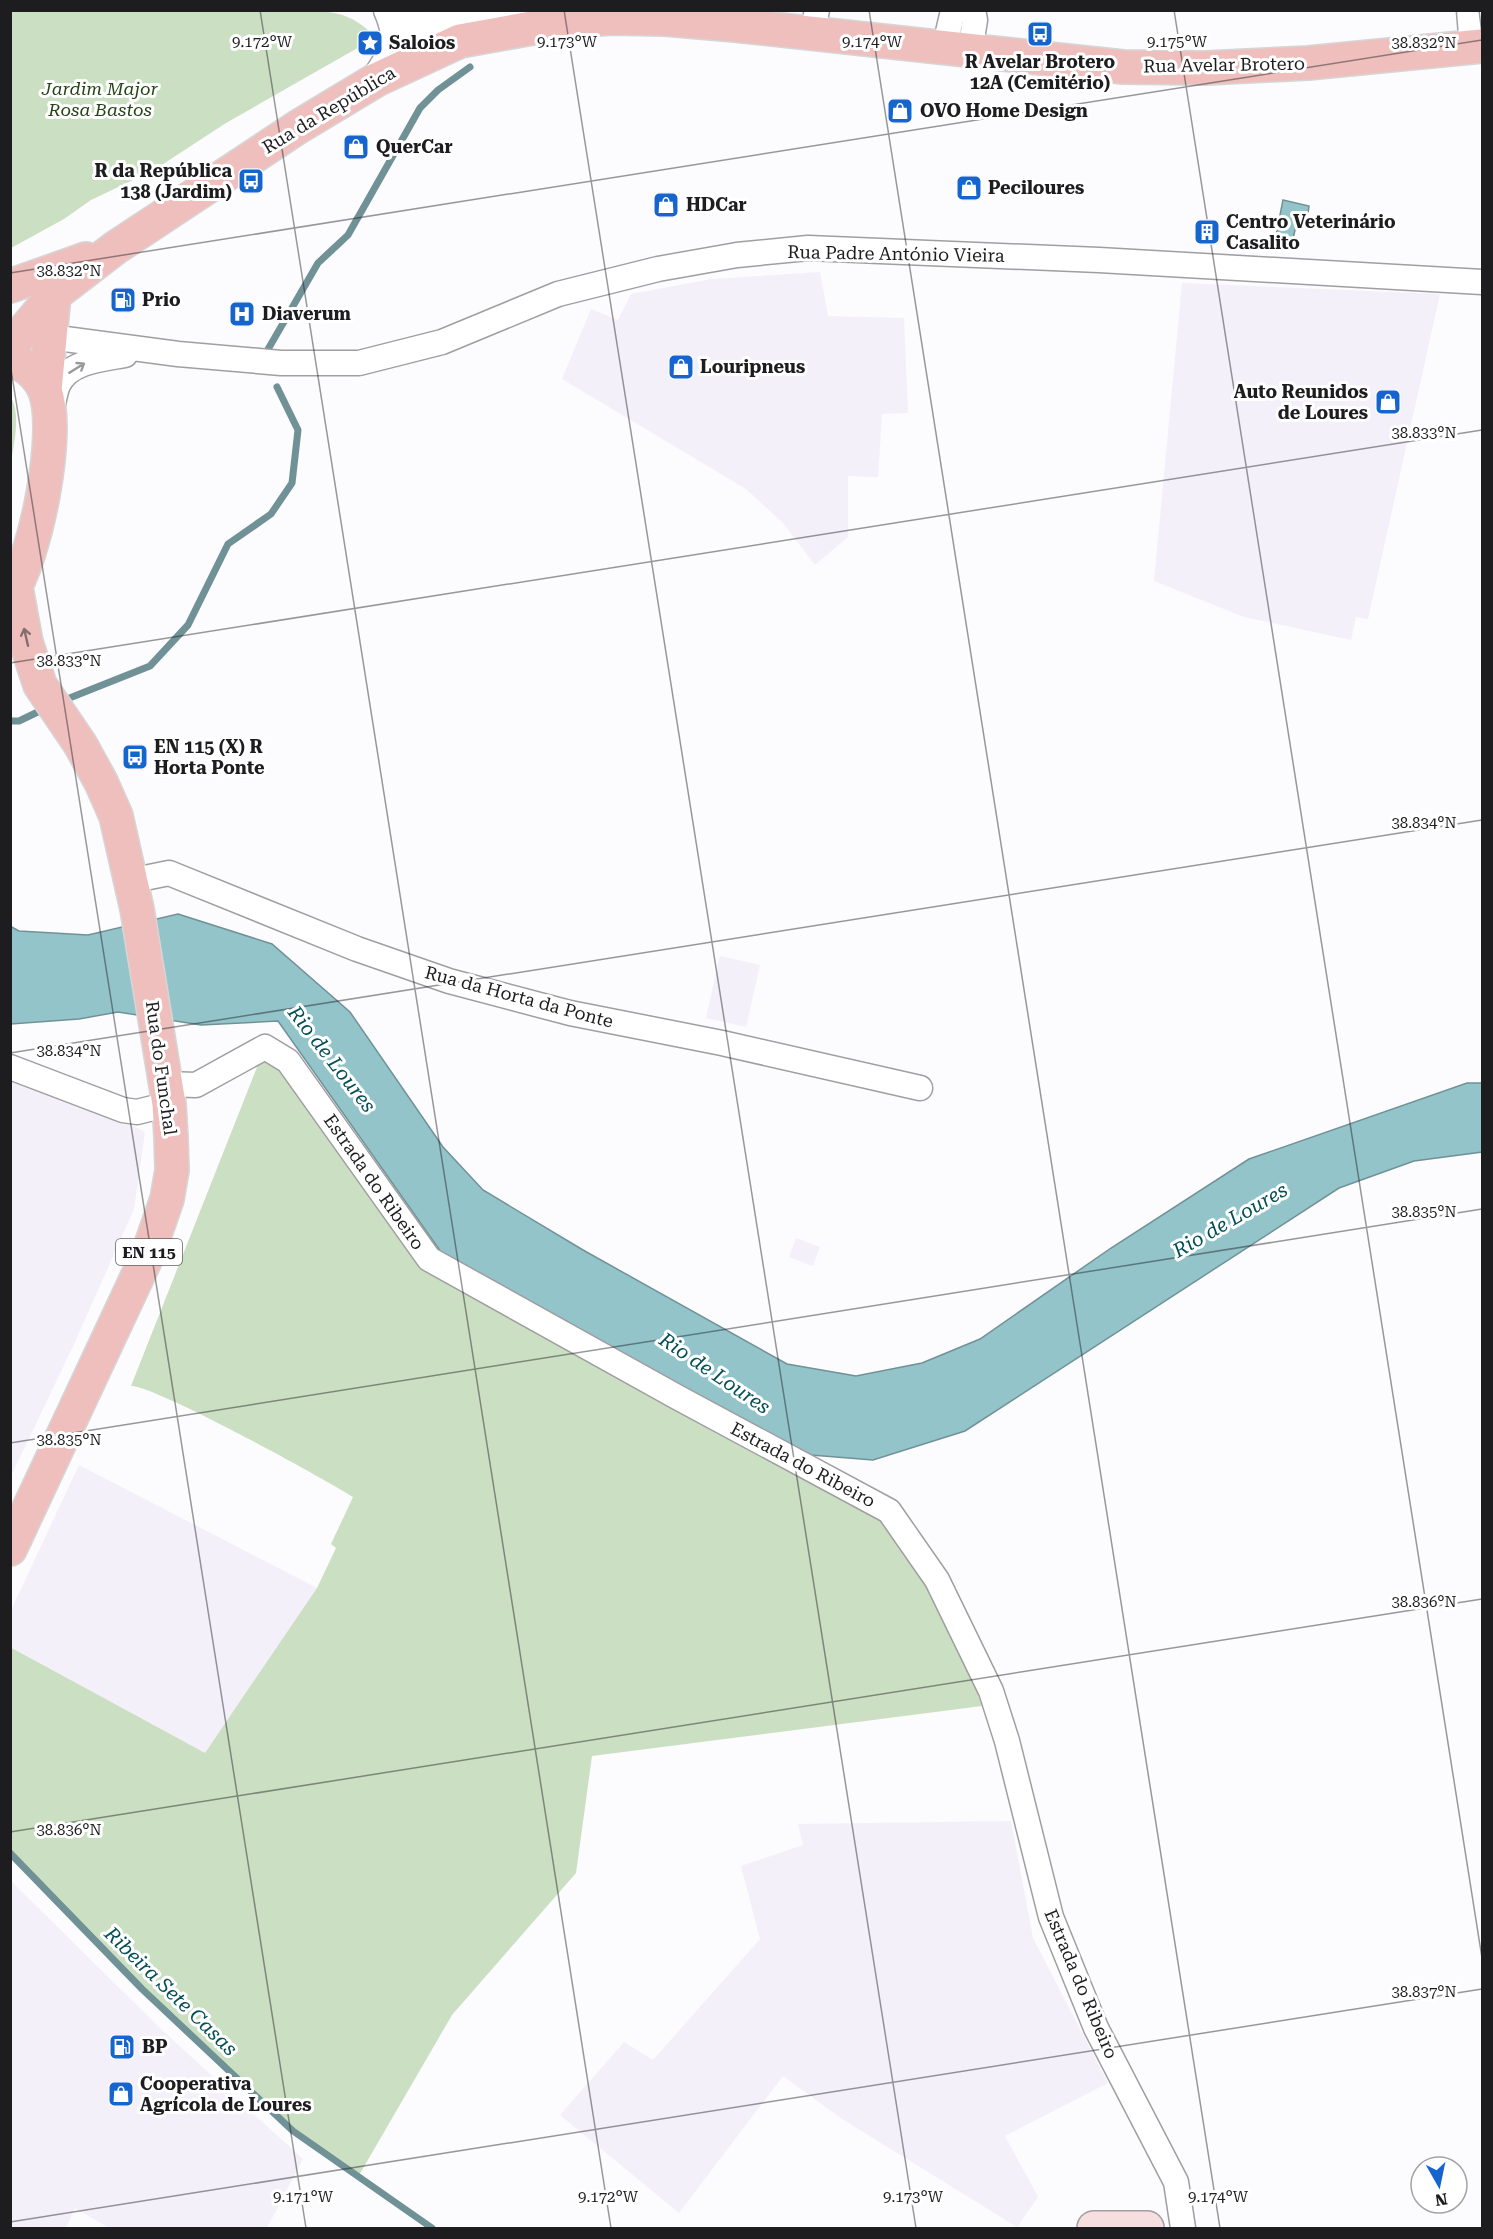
<svg xmlns="http://www.w3.org/2000/svg" width="1493" height="2239" viewBox="0 0 1493 2239" font-family="'Roboto Serif',serif">
<rect width="100%" height="100%" fill="#fcfbfe"/>
<g fill="#f3f0fa">
<polygon points="820,272 828,316 904,318 908,413 882,414 878,477 848,476 848,537 815,565 783,523 746,489 562,379 591,309 618,320 631,294 712,279"/>
<polygon points="1182,283 1440,294 1368,619 1356,617 1351,640 1244,617 1154,581"/>
<polygon points="720,956 760,965 746,1027 706,1018"/>
<polygon points="11,1078 59,1087 145,1132 134,1209 74,1344 11,1476"/>
<polygon points="796,1238 820,1247 813,1266 789,1257"/>
<polygon points="79,1465 317,1588 205,1754 11,1647 11,1610"/>
<polygon points="1011,1821 1033,1938 1108,2083 1005,2136 1038,2197 1017,2227 842,2119 783,2076 679,2213 560,2115 624,2042 653,2060 760,1939 741,1866 803,1845 798,1824"/>
<polygon points="10,1880 161,2029 303,2159 267,2228 109,2228 75,2208 66,2228 11,2228"/>
</g>
<g fill="#cbdfc2">
<path d="M11,10L320,11C341,13 354,17 370,32L361,46L226,123L154,170L91,200L64,219L11,248Z"/>
<path d="M11,397C21,416 14,442 11,463Z"/>
<path d="M265,1047L429,1259L889,1511L937,1580L982,1706L592,1756L576,1873L452,2015L358,2177L293,2131L142,1989L11,1853L10,1647L205,1753L317,1588L336,1548L331,1544L353,1497C325,1479 154,1385 131,1386Z"/>
</g>
<g fill="#93c4ca" stroke="#709296" stroke-width="1.5">
<polygon points="1283,200 1309,206 1308,213 1299,212 1293,239 1276,235"/>
<polygon points="178,914 272,944 350,1012 443,1147 483,1190 583,1250 787,1364 856,1376 922,1363 980,1339 1111,1248 1249,1159 1467,1083 1482,1083 1482,1152 1414,1161 1339,1188 965,1431 873,1460 811,1455 578,1332 441,1252 278,1021 201,1025 118,1012 79,1019 11,1024 10,926 19,931 88,935"/>
</g>
<g fill="none" stroke-linecap="round" stroke-linejoin="round">
<g stroke="#709296" stroke-width="7">
<polyline points="267,351 318,263 348,235 420,108 438,90 470,67"/>
<polyline points="62,701 150,666 188,625 228,544 271,514 292,483 298,430 277,387"/>
<polyline points="10,721 19,721 46,708"/>
<polyline points="10,1853 142,1989 293,2131 432,2228"/>
</g>
<g stroke="#9f9ea1" stroke-width="27">
<g id="minor">
<polyline points="1469,10 1472,47"/>
<polyline points="812,34 817,10"/>
<polyline points="944,49 952,15 956,10"/>
<polyline points="970,51 975,20 973,10"/>
<polyline points="50,337 178,354 281,363 359,363 442,342 558,294 658,269 737,255 808,248 1099,260 1482,282"/>
<path d="M52,409C54,401 55,392 58,385C69,361 103,359 125,355"/>
<polyline points="130,881 169,873 357,949 449,981 570,1013 722,1043 920,1088"/>
<polyline points="10,1067 123,1110 137,1112 169,1104"/>
<polyline points="165,1084 196,1085 265,1047 288,1061 429,1259 677,1397 889,1511 937,1580 991,1691 1007,1741 1051,1917 1096,2028 1176,2182 1183,2228"/>
</g>
</g>
<g stroke="#9f9ea1" stroke-width="33">
<g id="tertiary">
<polyline points="404,10 417,24 431,52"/>
<polyline points="441,10 460,41"/>
<polyline points="474,10 489,19 529,20"/>
<path d="M376,80C394,54 403,41 389,10"/>
</g>
</g>
<g stroke="#9f9ea1" stroke-width="36">
<polyline id="secondary" points="1094,2228 1147,2228"/>
</g>
<g stroke="#d6d6d6" stroke-width="36">
<g id="primary">
<polyline points="10,286 86,259"/>
<polyline points="10,347 54,295 115,248 298,127 376,80 460,41 571,21 611,18 665,19 735,25 1123,67 1206,68 1308,63 1482,46"/>
<path d="M10,356C24,365 39,375 45,391C61,433 35,559 10,596"/>
<polyline points="45,390 54,295"/>
<polyline points="10,1549 148,1254 167,1199 172,1170 171,1137 169,1104 137,909 116,816 101,782 80,744 40,685 26,642 16,588"/>
</g>
</g>
<use href="#minor" stroke="#fff" stroke-width="24"/>
<use href="#tertiary" stroke="#fff" stroke-width="30"/>
<use href="#secondary" stroke="#f7dfdf" stroke-width="33"/>
<use href="#primary" stroke="#efbfbe" stroke-width="33"/>
</g>
<defs><path id="oneway-shaft" d="M-6 0H5M1.5-3L5.5 0L1.5 3" fill="none" stroke-width="1.6" stroke-linecap="round" stroke-linejoin="round" transform="scale(1.5)"/></defs>
<use stroke="#99999a" href="#oneway-shaft" transform="translate(77 368) rotate(-32)"/>
<use stroke="#866e6e" href="#oneway-shaft" transform="translate(26 637) rotate(-103)"/>
<path fill="none" stroke="#1d1c1e" stroke-width="1.5" stroke-opacity="0.45" d="M260,10L611,2228M564,10L916,2228M869,10L1220,2228M1174,10L1482,1958M1479,10L1482,34M10,273L1482,40M10,363L306,2228M10,663L1482,430M10,1053L1482,820M10,1443L1482,1209M10,1832L1482,1599M10,2222L1482,1989"/>
<defs>
<g id="bus-square" transform="scale(1.35)"><rect x="-9" y="-9" width="18" height="18" rx="4" fill="#1664ce" stroke="#fff"/><path d="M-5-6H5V4H4V6H2V4H-2V6H-4V4H-5ZM-3.5-4V0h7V-4ZM-3.5 1.2v1.5H-2V1.2ZM2 1.2v1.5H3.5V1.2Z" fill="#fff"/></g>
<g id="sight-square" transform="scale(1.35)"><rect x="-9" y="-9" width="18" height="18" rx="4" fill="#1664ce" stroke="#fff"/><path d="M0-6L1.8-2.2L6-1.7L2.9 1.2L3.7 5.4L0 3.3L-3.7 5.4L-2.9 1.2L-6-1.7L-1.8-2.2Z" fill="#fff"/></g>
<g id="shop-square" transform="scale(1.35)"><rect x="-9" y="-9" width="18" height="18" rx="4" fill="#1664ce" stroke="#fff"/><path d="M-5-2.5h2.3a2.7 3.5 0 0 1 5.4 0H5L5.5 6h-11ZM-1.5-2.5h3a1.5 2.3 0 0 0-3 0Z" fill="#fff"/></g>
<g id="building-square" transform="scale(1.35)"><rect x="-9" y="-9" width="18" height="18" rx="4" fill="#1664ce" stroke="#fff"/><path d="M-4-6H4V6H1V3H-1V6H-4ZM-2.5-4.3h1.7v1.8h-1.7ZM.8-4.3h1.7v1.8H.8ZM-2.5-1h1.7V.8h-1.7ZM.8-1h1.7V.8H.8Z" fill="#fff"/></g>
<g id="fuel-square" transform="scale(1.35)"><rect x="-9" y="-9" width="18" height="18" rx="4" fill="#1664ce" stroke="#fff"/><path d="M-5.5-6h7V0h2V4h1.3V-2.5L3-4.5l.8-.8L6-3V5H2.5V1h-1V6h-7ZM-4.2-4.7v3.2H.2V-4.7Z" fill="#fff"/></g>
<g id="hospital-square" transform="scale(1.35)"><rect x="-9" y="-9" width="18" height="18" rx="4" fill="#1664ce" stroke="#fff"/><path d="M-5-5h3v3.5h4V-5h3V5h-3V1.5h-4V5h-3Z" fill="#fff"/></g>
</defs>
<g fill-rule="evenodd">
<use href="#bus-square" x="1040" y="34"/>
<use href="#sight-square" x="370" y="43"/>
<use href="#shop-square" x="900" y="111"/>
<use href="#shop-square" x="356" y="147"/>
<use href="#bus-square" x="251" y="181"/>
<use href="#shop-square" x="969" y="188"/>
<use href="#shop-square" x="666" y="205"/>
<use href="#building-square" x="1207" y="232"/>
<use href="#fuel-square" x="123" y="300"/>
<use href="#hospital-square" x="242" y="314"/>
<use href="#shop-square" x="681" y="367"/>
<use href="#shop-square" x="1388" y="402"/>
<use href="#bus-square" x="135" y="757"/>
<use href="#fuel-square" x="122" y="2047"/>
<use href="#shop-square" x="121" y="2094"/>
</g>
<g text-anchor="middle" stroke-width="6" stroke-linejoin="round" paint-order="stroke">
<rect fill="#fff" stroke="#616062" stroke-width="1.5" x="116" y="1239" width="66" height="26" rx="4.5"/>
<g font-size="16" font-weight="bold" fill="#1d1c1e">
<text x="149" y="1258">EN 115</text>
</g>
<g font-size="18" font-weight="bold" fill="#1d1c1e" stroke="#fff" text-anchor="start">
<text x="389" y="49">Saloios</text>
<text x="1040" y="68" text-anchor="middle">R Avelar Brotero<tspan x="1040" dy="21">12A (Cemitério)</tspan></text>
<text x="920" y="117">OVO Home Design</text>
<text x="376" y="153">QuerCar</text>
<text x="232" y="177" text-anchor="end">R da República<tspan x="232" dy="21">138 (Jardim)</tspan></text>
<text x="988" y="194">Peciloures</text>
<text x="686" y="211">HDCar</text>
<text x="1226" y="228">Centro Veterinário<tspan x="1226" dy="21">Casalito</tspan></text>
<text x="142" y="306">Prio</text>
<text x="262" y="320">Diaverum</text>
<text x="700" y="373">Louripneus</text>
<text x="1368" y="398" text-anchor="end">Auto Reunidos<tspan x="1368" dy="21">de Loures</tspan></text>
<text x="154" y="753">EN 115 (X) R<tspan x="154" dy="21">Horta Ponte</tspan></text>
<text x="142" y="2053">BP</text>
<text x="140" y="2090">Cooperativa<tspan x="140" dy="21">Agrícola de Loures</tspan></text>
</g>
<g font-size="18" fill="#1d1c1e" stroke="#fff">
<text transform="translate(1224 65) rotate(-1)" y="6">Rua Avelar Brotero</text>
<text transform="translate(329 110) rotate(-31)" y="6">Rua da República</text>
<text transform="translate(896 254) rotate(1)" y="6">Rua Padre António Vieira</text>
<text transform="translate(519 997) rotate(15)" y="6">Rua da Horta da Ponte</text>
<text transform="translate(161 1068) rotate(82)" y="6">Rua do Funchal</text>
<text transform="translate(374 1182) rotate(55)" y="6">Estrada do Ribeiro</text>
<text transform="translate(803 1465) rotate(28)" y="6">Estrada do Ribeiro</text>
<text transform="translate(1081 1984) rotate(67)" y="6">Estrada do Ribeiro</text>
</g>
<g font-size="18" font-style="italic" fill="#264415" stroke="#fff">
<text x="100" y="95">Jardim Major<tspan x="100" dy="21">Rosa Bastos</tspan></text>
</g>
<g font-size="20" font-style="italic" fill="#044e56" stroke="#fff">
<text transform="translate(332 1059) rotate(52)" y="7">Rio de Loures</text>
<text transform="translate(1230 1220) rotate(-30)" y="7">Rio de Loures</text>
<text transform="translate(715 1373) rotate(34)" y="7">Rio de Loures</text>
<text transform="translate(171 1991) rotate(44)" y="7">Ribeira Sete Casas</text>
</g>
</g>
<g font-size="15" text-anchor="middle" fill="#1d1c1e" stroke="#fff" stroke-width="6" stroke-linejoin="round" paint-order="stroke">
<text x="1177" y="47">9.175°W</text>
<text x="262" y="47">9.172°W</text>
<text x="567" y="47">9.173°W</text>
<text x="872" y="47">9.174°W</text>
<text x="1424" y="48">38.832°N</text>
<text x="69" y="276">38.832°N</text>
<text x="1424" y="438">38.833°N</text>
<text x="69" y="666">38.833°N</text>
<text x="1424" y="828">38.834°N</text>
<text x="69" y="1056">38.834°N</text>
<text x="1424" y="1217">38.835°N</text>
<text x="69" y="1445">38.835°N</text>
<text x="1424" y="1607">38.836°N</text>
<text x="69" y="1835">38.836°N</text>
<text x="1424" y="1997">38.837°N</text>
<text x="303" y="2202">9.171°W</text>
<text x="608" y="2202">9.172°W</text>
<text x="913" y="2202">9.173°W</text>
<text x="1218" y="2202">9.174°W</text>
</g>
<rect width="1493" height="2239" fill="none" stroke="#1d1c1e" stroke-width="24"/>
<g transform="translate(1439 2185) rotate(171)"><circle r="28" fill="#ffffff" stroke="#a5a4a5" stroke-width="1.5"/>
<path d="M0-4.5L10 22L0 15L-10 22Z" fill="#1664ce"/>
<text y="-9" font-size="16" font-weight="bold" text-anchor="middle" fill="#1d1c1e">N</text>
</g>
</svg>
